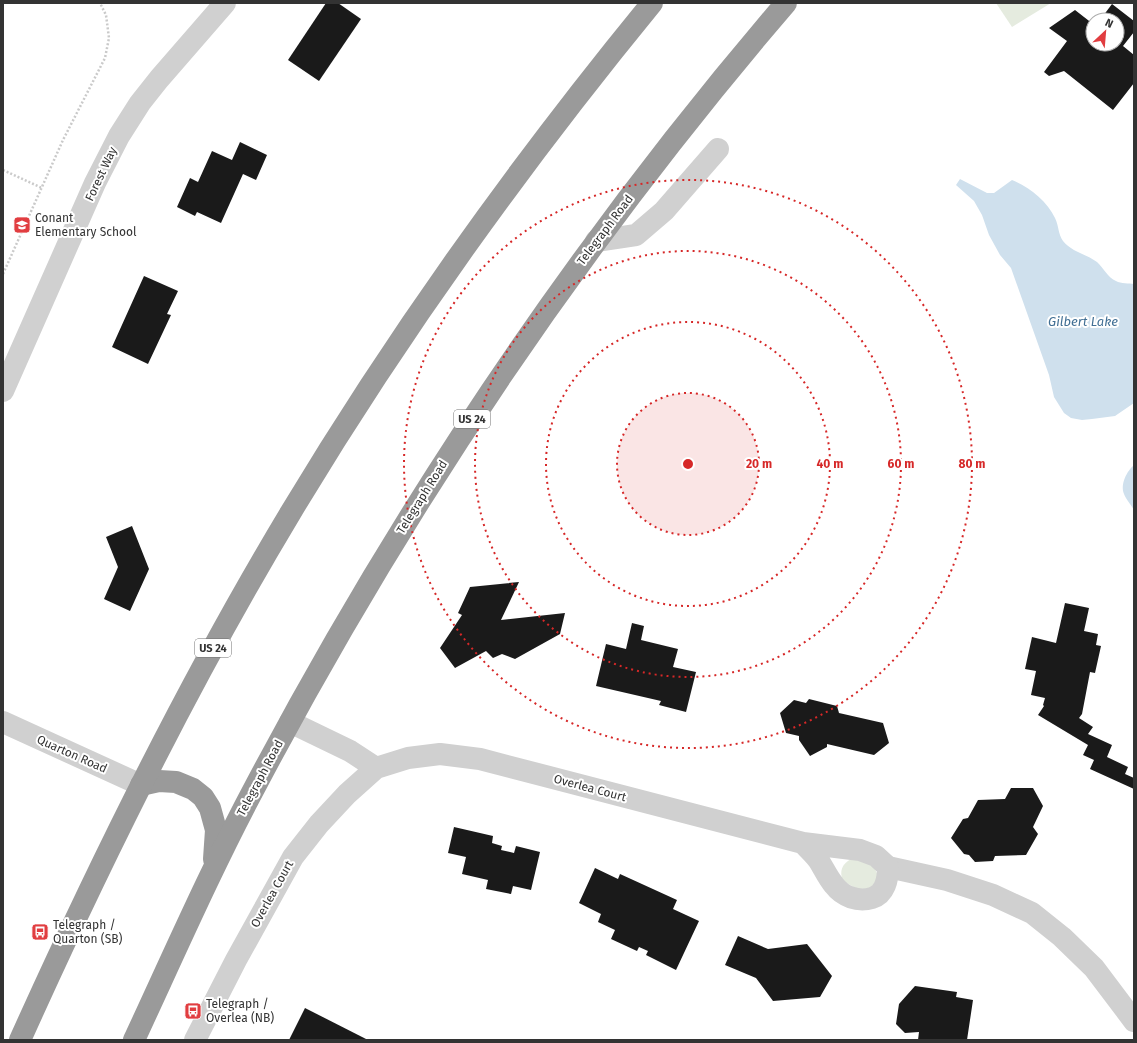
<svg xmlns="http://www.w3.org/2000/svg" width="1137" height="1043" viewBox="0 0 1137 1043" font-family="'Fira Sans',sans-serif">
<rect width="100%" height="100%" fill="#fff"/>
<g fill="#e5ebdf">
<polygon points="996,3 1051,3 1012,27"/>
<path d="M851,859L871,863C879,875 880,876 871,888L859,890L843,881C839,871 842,864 851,859Z"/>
</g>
<g fill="#cfe0ed">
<path d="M960,179L987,193H994L1012,180C1029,187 1047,201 1055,218C1059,226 1058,234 1063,241C1072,252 1086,254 1097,262C1103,267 1108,278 1116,281C1121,284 1129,283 1134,284V403L1115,416L1092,419L1082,420L1071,418L1064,413L1054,397L1049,375L1011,268L1000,255L989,235L982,215L974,201L956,185Z"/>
<path d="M1134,465V510C1131,505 1126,499 1124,494C1120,484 1127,471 1134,465Z"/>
</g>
<g fill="#1a1a1a">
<polygon points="326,3 338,3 361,19 319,81 288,60"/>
<polygon points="1112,4 1134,21 1134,32 1123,46 1134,55 1134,83 1113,110 1064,71 1049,76 1044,72 1067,41 1049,28 1075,10 1093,24 1093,44 1117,44 1117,20 1100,20"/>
<polygon points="240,142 267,155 256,180 243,174 221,223 197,212 195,216 177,207 190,178 198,182 212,151 232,160"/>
<polygon points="144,276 178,291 167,314 171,315 148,364 112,347"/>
<polygon points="132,526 149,569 130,611 104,599 118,567 106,537"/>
<polygon points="519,582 501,620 565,613 560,634 515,659 502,654 493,658 486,651 455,668 440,648 462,615 458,613 470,587"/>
<polygon points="1065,603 1089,608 1084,631 1098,634 1096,645 1101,646 1095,673 1090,672 1082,714 1079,718 1093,727 1088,734 1112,745 1107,757 1128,767 1125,774 1134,778 1134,789 1090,769 1094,760 1083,755 1088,745 1038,715 1044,706 1043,705 1045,698 1031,695 1036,671 1025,669 1032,637 1056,643"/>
<polygon points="632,623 644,626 641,640 678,649 673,667 696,672 686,712 659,705 661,701 596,686 606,644 626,649"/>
<polygon points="809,699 837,706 839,713 883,723 889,743 874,755 827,744 827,747 810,756 799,740 799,736 786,733 780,713 794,700 806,703"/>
<polygon points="1011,788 1033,788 1043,806 1033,827 1038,834 1026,855 995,856 993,861 975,862 969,855 964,854 951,838 963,819 968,818 978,800 1005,799"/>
<polygon points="454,827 493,836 492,843 502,846 501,850 514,853 516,846 540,852 531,890 513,886 511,894 486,889 488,880 462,874 466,857 448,853"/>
<polygon points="595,868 618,879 620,874 677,900 673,909 699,921 676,970 646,955 648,951 639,947 637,951 611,939 615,930 598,922 601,914 579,903"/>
<polygon points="738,936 768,949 807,944 832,976 820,997 773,1001 756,978 725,965"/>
<polygon points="915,986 957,992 956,997 973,1000 967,1040 918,1040 919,1032 905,1033 896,1024 899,1004"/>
<polygon points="305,1008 368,1040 289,1040"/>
</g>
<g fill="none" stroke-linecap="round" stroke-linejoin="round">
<g stroke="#cacaca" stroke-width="2.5" stroke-dasharray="2 2" stroke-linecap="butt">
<polyline points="3,170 42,188"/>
<polyline points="3,274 63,140 105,58 109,38 106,15 100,3"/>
</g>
<g stroke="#d0d0d0" stroke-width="22">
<polyline points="596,241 636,235 664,211 718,149"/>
<polyline points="3,391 95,183 119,136 140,103 159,79 225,3"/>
<polyline points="3,722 141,785"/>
<polyline points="290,722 350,751 376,768"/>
<polyline points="888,867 947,880 993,895 1032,913 1062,937 1094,968 1134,1021"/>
<path d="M195,1040L236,960L293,857L319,824L347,794L376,768L408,758L440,754L480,759L803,843L860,850L876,856L888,867C888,879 885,894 872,898C858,902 843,897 834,885C828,878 824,869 819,861C815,855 808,849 803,843"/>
</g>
<g stroke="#9a9a9a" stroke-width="22">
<polyline points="141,785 159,781 176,782 193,789 203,797 210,808 216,830 214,859"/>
<path d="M20,1040C101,860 189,681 291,512C398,334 520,164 652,3"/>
<path d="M134,1040C174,954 212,867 257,783C404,505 581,242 786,3"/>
</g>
</g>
<circle cx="688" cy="464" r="71" fill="#d62828" fill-opacity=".12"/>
<g fill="none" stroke="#d62828" stroke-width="2" stroke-dasharray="2 4">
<circle cx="688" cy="464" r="71"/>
<circle cx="688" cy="464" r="142"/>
<circle cx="688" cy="464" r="213"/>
<circle cx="688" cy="464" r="284"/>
</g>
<defs>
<g id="school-square" transform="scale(0.9)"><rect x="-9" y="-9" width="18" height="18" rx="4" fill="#e13d40" stroke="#fff"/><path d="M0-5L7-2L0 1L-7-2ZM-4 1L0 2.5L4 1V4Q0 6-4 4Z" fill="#fff"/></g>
<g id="bus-square" transform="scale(0.9)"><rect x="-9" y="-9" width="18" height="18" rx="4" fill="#e13d40" stroke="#fff"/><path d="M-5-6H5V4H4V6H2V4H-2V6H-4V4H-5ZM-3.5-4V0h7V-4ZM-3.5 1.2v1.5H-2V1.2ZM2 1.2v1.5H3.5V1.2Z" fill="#fff"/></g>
</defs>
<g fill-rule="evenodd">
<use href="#school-square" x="22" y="225"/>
<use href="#bus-square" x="40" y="932"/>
<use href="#bus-square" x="193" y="1011"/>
</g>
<g text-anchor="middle" stroke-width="4" stroke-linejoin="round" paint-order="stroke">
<g fill="#fff" stroke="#707070" stroke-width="1">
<rect x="454" y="410" width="36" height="18" rx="3"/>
<rect x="195" y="639" width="36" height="18" rx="3"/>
</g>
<g font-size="11" font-weight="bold" fill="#333">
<text x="472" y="423">US 24</text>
<text x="213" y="652">US 24</text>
</g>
<g font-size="12" fill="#333" stroke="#fff">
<text transform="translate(101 174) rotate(-65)" y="4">Forest Way</text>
<text transform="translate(605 230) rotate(-53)" y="4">Telegraph Road</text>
<text transform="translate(422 497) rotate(-58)" y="4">Telegraph Road</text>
<text transform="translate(72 754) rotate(24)" y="4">Quarton Road</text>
<text transform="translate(260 778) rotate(-62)" y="4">Telegraph Road</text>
<text transform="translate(590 788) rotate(15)" y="4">Overlea Court</text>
<text transform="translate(272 894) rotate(-61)" y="4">Overlea Court</text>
</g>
<g font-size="12" fill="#333" stroke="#fff" text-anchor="start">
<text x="35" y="222">Conant<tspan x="35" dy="14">Elementary School</tspan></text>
<text x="53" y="929">Telegraph /<tspan x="53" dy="14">Quarton (SB)</tspan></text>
<text x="206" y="1008">Telegraph /<tspan x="206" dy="14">Overlea (NB)</tspan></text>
</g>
<g font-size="13" font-style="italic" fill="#416f94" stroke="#fff">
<text x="1083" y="326">Gilbert Lake</text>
</g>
</g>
<circle cx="688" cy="464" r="6" fill="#d62828" stroke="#fff" stroke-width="2"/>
<g font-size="12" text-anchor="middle" font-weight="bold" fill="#d62828" stroke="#fff" stroke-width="4" stroke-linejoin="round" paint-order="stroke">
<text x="759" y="468">20 m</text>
<text x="830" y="468">40 m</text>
<text x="901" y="468">60 m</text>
<text x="972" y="468">80 m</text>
</g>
<rect width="1137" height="1043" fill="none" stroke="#333333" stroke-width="8"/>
<g transform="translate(1105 32) rotate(26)"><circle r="19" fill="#ffffff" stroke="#adadad"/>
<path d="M0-3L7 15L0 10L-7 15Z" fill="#e13d40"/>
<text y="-6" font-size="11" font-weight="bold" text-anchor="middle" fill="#333333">N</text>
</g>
</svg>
